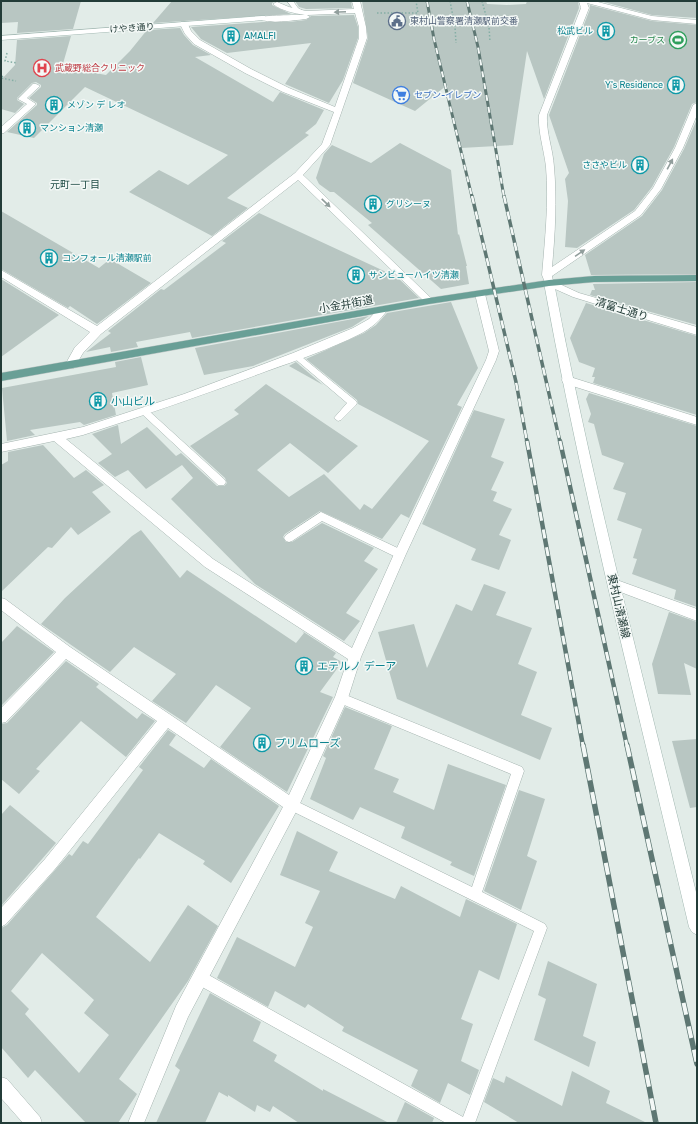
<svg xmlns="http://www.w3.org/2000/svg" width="698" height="1124" viewBox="0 0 698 1124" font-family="Rubik,'Noto Sans JP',sans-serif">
<rect width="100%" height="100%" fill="#e2ece8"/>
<g fill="#b8c6c2" fill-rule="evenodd">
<polygon points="1,1 81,1 73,29 17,33 18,22 1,23"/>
<polygon points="172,1 276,1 272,3 272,5 291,14 153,23"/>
<polygon points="295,1 351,1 352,8 306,9 299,7"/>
<polygon points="362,1 486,1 487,4 507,5 526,4 527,1 578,1 579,8 544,99 527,51 513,145 461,148 447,85 415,111 353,83 368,38"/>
<polygon points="600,1 697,1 697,18 652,15"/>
<polygon points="590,5 652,21 697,25 697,102 692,104 674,147 652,187 634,210 577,248 565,247 568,201 565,179 569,173 549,115 590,9"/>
<polygon points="354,15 358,27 358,38 343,80 329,103 285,84 311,43 227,53 201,39 191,27 263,22 289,22 306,20 311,16"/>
<polygon points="180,28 184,35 193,45 211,55 195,57 273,102 280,92 324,110 316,124 305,133 309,135 227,198 248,208 212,236 129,192 159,170 188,185 228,155 85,87 34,138 7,132 37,105 37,103 29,98 41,87 41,85 36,82 32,83 17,98 17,100 24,104 15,113 1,109 1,80 15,65 17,40 71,36 62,67 106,75 130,51 147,30"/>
<polygon points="697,119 697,274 591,275 585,255 642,216 662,190 684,149"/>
<polygon points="400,143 451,170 458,235 459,234 467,266 466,266 469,284 441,289 368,225 372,223 334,192 330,192 319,184 316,178 324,154 332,145 371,163"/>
<polygon points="1,211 99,268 110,259 151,283 97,324 70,306 68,308 1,269"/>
<polygon points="259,213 397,277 419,298 192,338 190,332 136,342 138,347 111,352 110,347 86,352 111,333 108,331 161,289 164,290 226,243 222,241"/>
<polygon points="1,279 59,315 1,357"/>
<polygon points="697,282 697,325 590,295 592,290 595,290 593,284"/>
<polygon points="451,302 478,368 457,405 462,407 409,518 401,514 382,539 320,511 285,534 283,537 286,542 292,542 322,523 374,548 364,561 378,569 346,613 360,621 344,641 255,584 171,499 193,478 182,465 146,489 128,470 115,477 98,463 112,454 92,434 118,425 121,444 147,427 176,456 181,453 217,486 224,486 227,483 225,478 190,446 239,414 234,410 266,384 358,446 328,473 290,443 257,470 289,497 324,474 360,510 364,504 372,509 429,441 358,404 357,400 306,359 364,333 376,325 387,313"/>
<polygon points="586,303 697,336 697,415 593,383 595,377 592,377 595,368 579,362 570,338"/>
<polygon points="369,316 352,327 253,366 204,375 195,348"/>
<polygon points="141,357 148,385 112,393 116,415 84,425 80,422 30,430 35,435 7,441 2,388 116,367 115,362"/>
<polygon points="296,362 323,385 289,366"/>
<polygon points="589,393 697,426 697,607 674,599 676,590 632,574 637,559 633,558 642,529 617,520 626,493 613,489 624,463 602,455 594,424 588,422 591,414 586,399"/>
<polygon points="474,410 505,419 491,457 504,462 491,490 497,492 493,501 512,509 499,535 511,540 499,570 471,560 476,549 422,524"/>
<polygon points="43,445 74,478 86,470 104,485 92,492 111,512 78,535 71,527 52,548 48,547 1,592 1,465 8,461 8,452"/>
<polygon points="141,530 180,578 187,570 296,643 304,633 302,631 336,653 333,657 342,662 320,692 333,697 287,792 220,747 251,708 216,685 186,723 152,701 176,674 134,647 110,672 41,624 65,598 132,536"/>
<polygon points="484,584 506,592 496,615 532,628 518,664 537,672 521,715 552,728 540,760 397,699 378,632 414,624 427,668 456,604 472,611"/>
<polygon points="669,612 697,622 697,669 684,663 691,695 658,694 652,664"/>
<polygon points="17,626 54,652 1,706 1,643"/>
<polygon points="66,661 99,684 96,687 137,719 142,713 155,721 126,757 81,721 36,769 40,771 19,794 1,779 1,724 7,723"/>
<polygon points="345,707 392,726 374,769 399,779 393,792 434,810 448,764 506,785 474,876 450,865 452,862 401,838 405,827 360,807 353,820 310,799 326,758 323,756"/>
<path d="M168,730L176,735L169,745L204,768L211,759L279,806L231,883L203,864L205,861L159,833L140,859L139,858L96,917L150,962L188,905L218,926L188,981L119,1079L137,1094L118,1123H86L35,1070L28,1078L1,1047V928L7,925L69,854L72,856L83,841L88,844L143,770L139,767ZM42,953L94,1000L84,1013L109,1035L79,1073L25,1014L29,1009L11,991Z"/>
<polygon points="697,739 697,807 690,808 672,741"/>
<polygon points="519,790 545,799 527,856 537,861 521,910 484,891"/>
<polygon points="10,805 56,843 1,906 1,815"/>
<polygon points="297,831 338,852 329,871 395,899 401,886 460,917 466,899 517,924 499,980 479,970 461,1019 473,1024 461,1061 479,1070 470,1095 448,1083 440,1103 411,1086 418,1070 342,1031 344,1027 308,1004 305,1008 275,991 268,1007 217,978 237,937 295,967 313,927 305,923 320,891 280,875"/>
<polygon points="548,961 597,984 583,1036 596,1042 589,1067 534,1040 546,999 538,995"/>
<polygon points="210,993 261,1022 253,1041 277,1055 274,1061 323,1091 323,1089 389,1123 299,1123 273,1106 270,1112 257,1105 255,1112 228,1095 228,1097 219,1092 205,1123 156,1123 180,1070 175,1066"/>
<polygon points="572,1071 610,1091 606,1103 647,1123 519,1123 484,1102 493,1078 504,1083 506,1076 562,1106"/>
<polygon points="405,1102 434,1118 432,1123 396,1123"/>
</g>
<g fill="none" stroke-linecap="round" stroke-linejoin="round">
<g stroke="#a5b4b0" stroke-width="1">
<g id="lane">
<polygon points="287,1 293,1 298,8 305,12 302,14 294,10"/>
<polygon points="297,353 356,401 357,403 356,405 341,420 338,421 334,418 347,403 294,358 293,356"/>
<polygon points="145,409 148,410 224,479 226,482 224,485 218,485 142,414 141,412"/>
<polygon points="321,512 404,551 405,554 404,557 400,558 396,557 322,521 292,541 289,542 286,541 284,538 286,535"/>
<polygon points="341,693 522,767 524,771 482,892 545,924 547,928 475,1123 446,1123 195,983 193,978 195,973 200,971 205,973 463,1117 534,931 288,809 286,805 288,801 292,799 296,801 472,887 511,774 337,702 336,698 337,694"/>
</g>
</g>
<g stroke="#a5b4b0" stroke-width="1">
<g id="street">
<path d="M352,1H360L366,27L367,38L330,145L303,175L432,299L434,301L432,303H426L298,180L101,334L83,353L74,368H66L65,365L75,347L90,332L1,277V270L97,326L295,173L322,144L334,112L283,92L245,73L194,44L185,34L180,24L181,22H187L191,31L200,40L251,69L289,88L335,107L359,38V27L355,13L307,15L310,17L306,19C295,20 267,25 258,18C262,15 297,15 305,15C294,13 282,11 273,4L277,2L289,7L306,11L354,9Z"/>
<path d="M579,1H594L652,16L697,20V24L652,20L587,3L589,8L547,115C546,133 553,149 554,167C557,200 555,234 552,267L635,211L653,188L675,148L693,105L697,103V115L683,148L661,189L641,215L552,276L553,281L579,293L697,327V335L573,297L546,285L542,275C545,239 549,203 546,167C544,149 538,133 539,115L581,8Z"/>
<polygon points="33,84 36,84 40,86 27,98 36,104 4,133 1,133 1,127 27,104 18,99"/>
<path d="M480,291L485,294L499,351L496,360L406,554L361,657L348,698L297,810L188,1017L144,1123H128L176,1006L283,807L168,728L55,869L6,924L1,927V908L45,859L157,721L66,659L6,722L1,723V708L56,652L1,610V598L5,599L70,647L289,795L335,697L348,659L205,567L54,441L1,452V444L83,427L184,394L293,353L353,328L369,319L379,308H385L387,310C381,320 370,329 360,334C330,349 298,360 267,371C206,394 145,415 83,435L66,439L213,559L352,648L394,554L486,360L489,351L475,294Z"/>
<polygon points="567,376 697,417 697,425 563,383 562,380 563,377"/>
<polygon points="614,579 697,609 697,621 610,588 608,584 610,580"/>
<polygon points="1,1077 7,1079 40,1117 42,1123 23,1123 1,1098"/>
</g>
</g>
<g stroke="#a1b7b1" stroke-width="1">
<g id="secondary">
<polygon points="262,16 265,16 265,20 1,40 1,36"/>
<path d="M549,280L554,283C593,489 647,692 697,896V935L692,932L689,927C639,713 583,499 544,283Z"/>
</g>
</g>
<g stroke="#c1c8c7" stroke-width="1">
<polygon id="primary" points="697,275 697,281 594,282 549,286 429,304 1,381 1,373 429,298 549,280 594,276"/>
</g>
<g stroke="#84aea5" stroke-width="1.5" stroke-dasharray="1.5 2" stroke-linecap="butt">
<polyline points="450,1 455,27 456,43"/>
<polyline points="482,1 489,27 490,42"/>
<polyline points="377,13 418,13 416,1"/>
<polyline points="7,53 5,61 17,63"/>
<polyline points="3,76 1,78 16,81"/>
</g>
<use href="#lane" fill="#fff" fill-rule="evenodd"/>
<use href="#street" fill="#fff" fill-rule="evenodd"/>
<use href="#secondary" fill="#fff" fill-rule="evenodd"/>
<use href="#primary" fill="#699f96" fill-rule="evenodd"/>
<g stroke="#5e7773" stroke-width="3">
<g id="rail-far3">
<polyline points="427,1 434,39 472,197"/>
<polyline points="467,1 478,47 504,197"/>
</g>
</g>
<g stroke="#5e7773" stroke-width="3.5">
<g id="rail-far2">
<polyline points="472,196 516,382 527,442"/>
<polyline points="504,196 560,442"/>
</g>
</g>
<g stroke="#5e7773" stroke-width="4.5">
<g id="rail-far1">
<polyline points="527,441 583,746"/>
<polyline points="560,441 627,746"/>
</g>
</g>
<g stroke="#5e7773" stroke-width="5.5">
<g id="rail">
<polyline points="583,745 656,1123"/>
<polyline points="627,745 697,1064"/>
</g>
</g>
<use href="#rail-far3" stroke="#f3f8f6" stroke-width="2" stroke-dasharray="6" stroke-linecap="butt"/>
<use href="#rail-far2" stroke="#f3f8f6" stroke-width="2.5" stroke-dasharray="8" stroke-linecap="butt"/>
<use href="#rail-far1" stroke="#f3f8f6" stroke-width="3" stroke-dasharray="9" stroke-linecap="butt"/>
<use href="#rail" stroke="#f3f8f6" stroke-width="4" stroke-dasharray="12" stroke-linecap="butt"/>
</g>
<defs><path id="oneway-solid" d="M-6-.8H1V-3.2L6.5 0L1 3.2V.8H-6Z"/></defs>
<g fill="#919e9c">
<use href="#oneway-solid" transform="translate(340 12) rotate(177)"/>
<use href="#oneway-solid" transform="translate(670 164) rotate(-62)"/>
<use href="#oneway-solid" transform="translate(326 203) rotate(44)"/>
<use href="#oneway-solid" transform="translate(580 253) rotate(-34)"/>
</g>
<defs>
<g id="civic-ring" transform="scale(0.9)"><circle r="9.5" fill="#f3f8f6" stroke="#5c6f8a" stroke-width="1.5"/><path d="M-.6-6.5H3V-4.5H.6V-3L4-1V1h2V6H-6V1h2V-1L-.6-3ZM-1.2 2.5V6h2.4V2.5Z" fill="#5c6f8a"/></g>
<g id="building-ring" transform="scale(0.9)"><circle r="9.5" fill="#f3f8f6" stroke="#0f9aa8" stroke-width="1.5"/><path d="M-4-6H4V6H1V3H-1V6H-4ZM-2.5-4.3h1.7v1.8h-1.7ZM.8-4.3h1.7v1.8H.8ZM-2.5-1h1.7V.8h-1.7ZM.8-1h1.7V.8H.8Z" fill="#0f9aa8"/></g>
<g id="stadium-ring" transform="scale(0.9)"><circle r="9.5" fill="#f3f8f6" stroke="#2e9e5b" stroke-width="1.5"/><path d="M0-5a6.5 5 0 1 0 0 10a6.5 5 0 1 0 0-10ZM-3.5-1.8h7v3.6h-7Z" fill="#2e9e5b"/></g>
<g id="hospital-ring" transform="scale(0.9)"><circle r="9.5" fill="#f3f8f6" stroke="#e0444e" stroke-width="1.5"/><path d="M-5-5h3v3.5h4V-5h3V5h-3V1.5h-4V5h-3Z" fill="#e0444e"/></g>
<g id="supermarket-ring" transform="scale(0.9)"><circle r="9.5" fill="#f3f8f6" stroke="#3f7fe0" stroke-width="1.5"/><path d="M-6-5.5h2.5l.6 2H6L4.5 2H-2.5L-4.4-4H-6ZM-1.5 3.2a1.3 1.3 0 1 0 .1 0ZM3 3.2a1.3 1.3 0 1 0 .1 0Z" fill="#3f7fe0"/></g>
</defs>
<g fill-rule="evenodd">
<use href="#civic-ring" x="397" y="21"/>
<use href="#building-ring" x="606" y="31"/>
<use href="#building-ring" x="231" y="36"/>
<use href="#stadium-ring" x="678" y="40"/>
<use href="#hospital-ring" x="42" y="68"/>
<use href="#building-ring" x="676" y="85"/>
<use href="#supermarket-ring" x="401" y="95"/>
<use href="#building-ring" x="54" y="105"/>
<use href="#building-ring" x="27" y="128"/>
<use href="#building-ring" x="640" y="165"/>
<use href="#building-ring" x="373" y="204"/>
<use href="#building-ring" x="49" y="258"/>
<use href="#building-ring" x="356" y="275"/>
<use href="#building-ring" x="98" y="401"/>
<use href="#building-ring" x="304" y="666"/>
<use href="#building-ring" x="262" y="743"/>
</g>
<g text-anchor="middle" stroke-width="3" stroke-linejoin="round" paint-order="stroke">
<g font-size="9" fill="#4e5e75" stroke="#f3f8f6" text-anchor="start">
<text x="410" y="24">東村山警察署清瀬駅前交番</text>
</g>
<g font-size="9" fill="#233c38" stroke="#f3f8f6">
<text transform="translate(132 28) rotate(-4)" y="3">けやき通り</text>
</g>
<g font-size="9" fill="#0d838f" stroke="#f3f8f6" text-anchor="start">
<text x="593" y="34" text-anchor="end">松武ビル</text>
<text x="244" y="39">AMALFI</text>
<text x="663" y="88" text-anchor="end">Y's Residence</text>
<text x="67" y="108">メゾン デ レオ</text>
<text x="40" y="131">マンション清瀬</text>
<text x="627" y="168" text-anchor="end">ささやビル</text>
<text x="386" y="207">グリシーヌ</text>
<text x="62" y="261">コンフォール清瀬駅前</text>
<text x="369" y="278">サンビューハイツ清瀬</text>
</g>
<g font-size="9" fill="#27864d" stroke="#f3f8f6" text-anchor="end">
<text x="665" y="43">カーブス</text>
</g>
<g font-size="9" fill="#be3a42" stroke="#f3f8f6" text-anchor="start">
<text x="55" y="71">武蔵野総合クリニック</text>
</g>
<g font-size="9" fill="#366cbe" stroke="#f3f8f6" text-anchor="start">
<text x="414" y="98">セブン-イレブン</text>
</g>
<g font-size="10" fill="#204d46" stroke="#f3f8f6">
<text x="75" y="188">元町一丁目</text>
</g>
<g font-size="11" fill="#233c38" stroke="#f3f8f6">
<text transform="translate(346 304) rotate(-10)" y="4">小金井街道</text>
<text transform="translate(622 309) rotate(17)" y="4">清富士通り</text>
<text transform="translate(619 606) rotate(77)" y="4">東村山清瀬線</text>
</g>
<g font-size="11" fill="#0d838f" stroke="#f3f8f6" text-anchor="start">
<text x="111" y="405">小山ビル</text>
<text x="317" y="670">エテルノ デーア</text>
<text x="275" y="747">プリムローズ</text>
</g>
</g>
<rect width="698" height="1124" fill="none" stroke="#233c38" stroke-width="4"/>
</svg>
